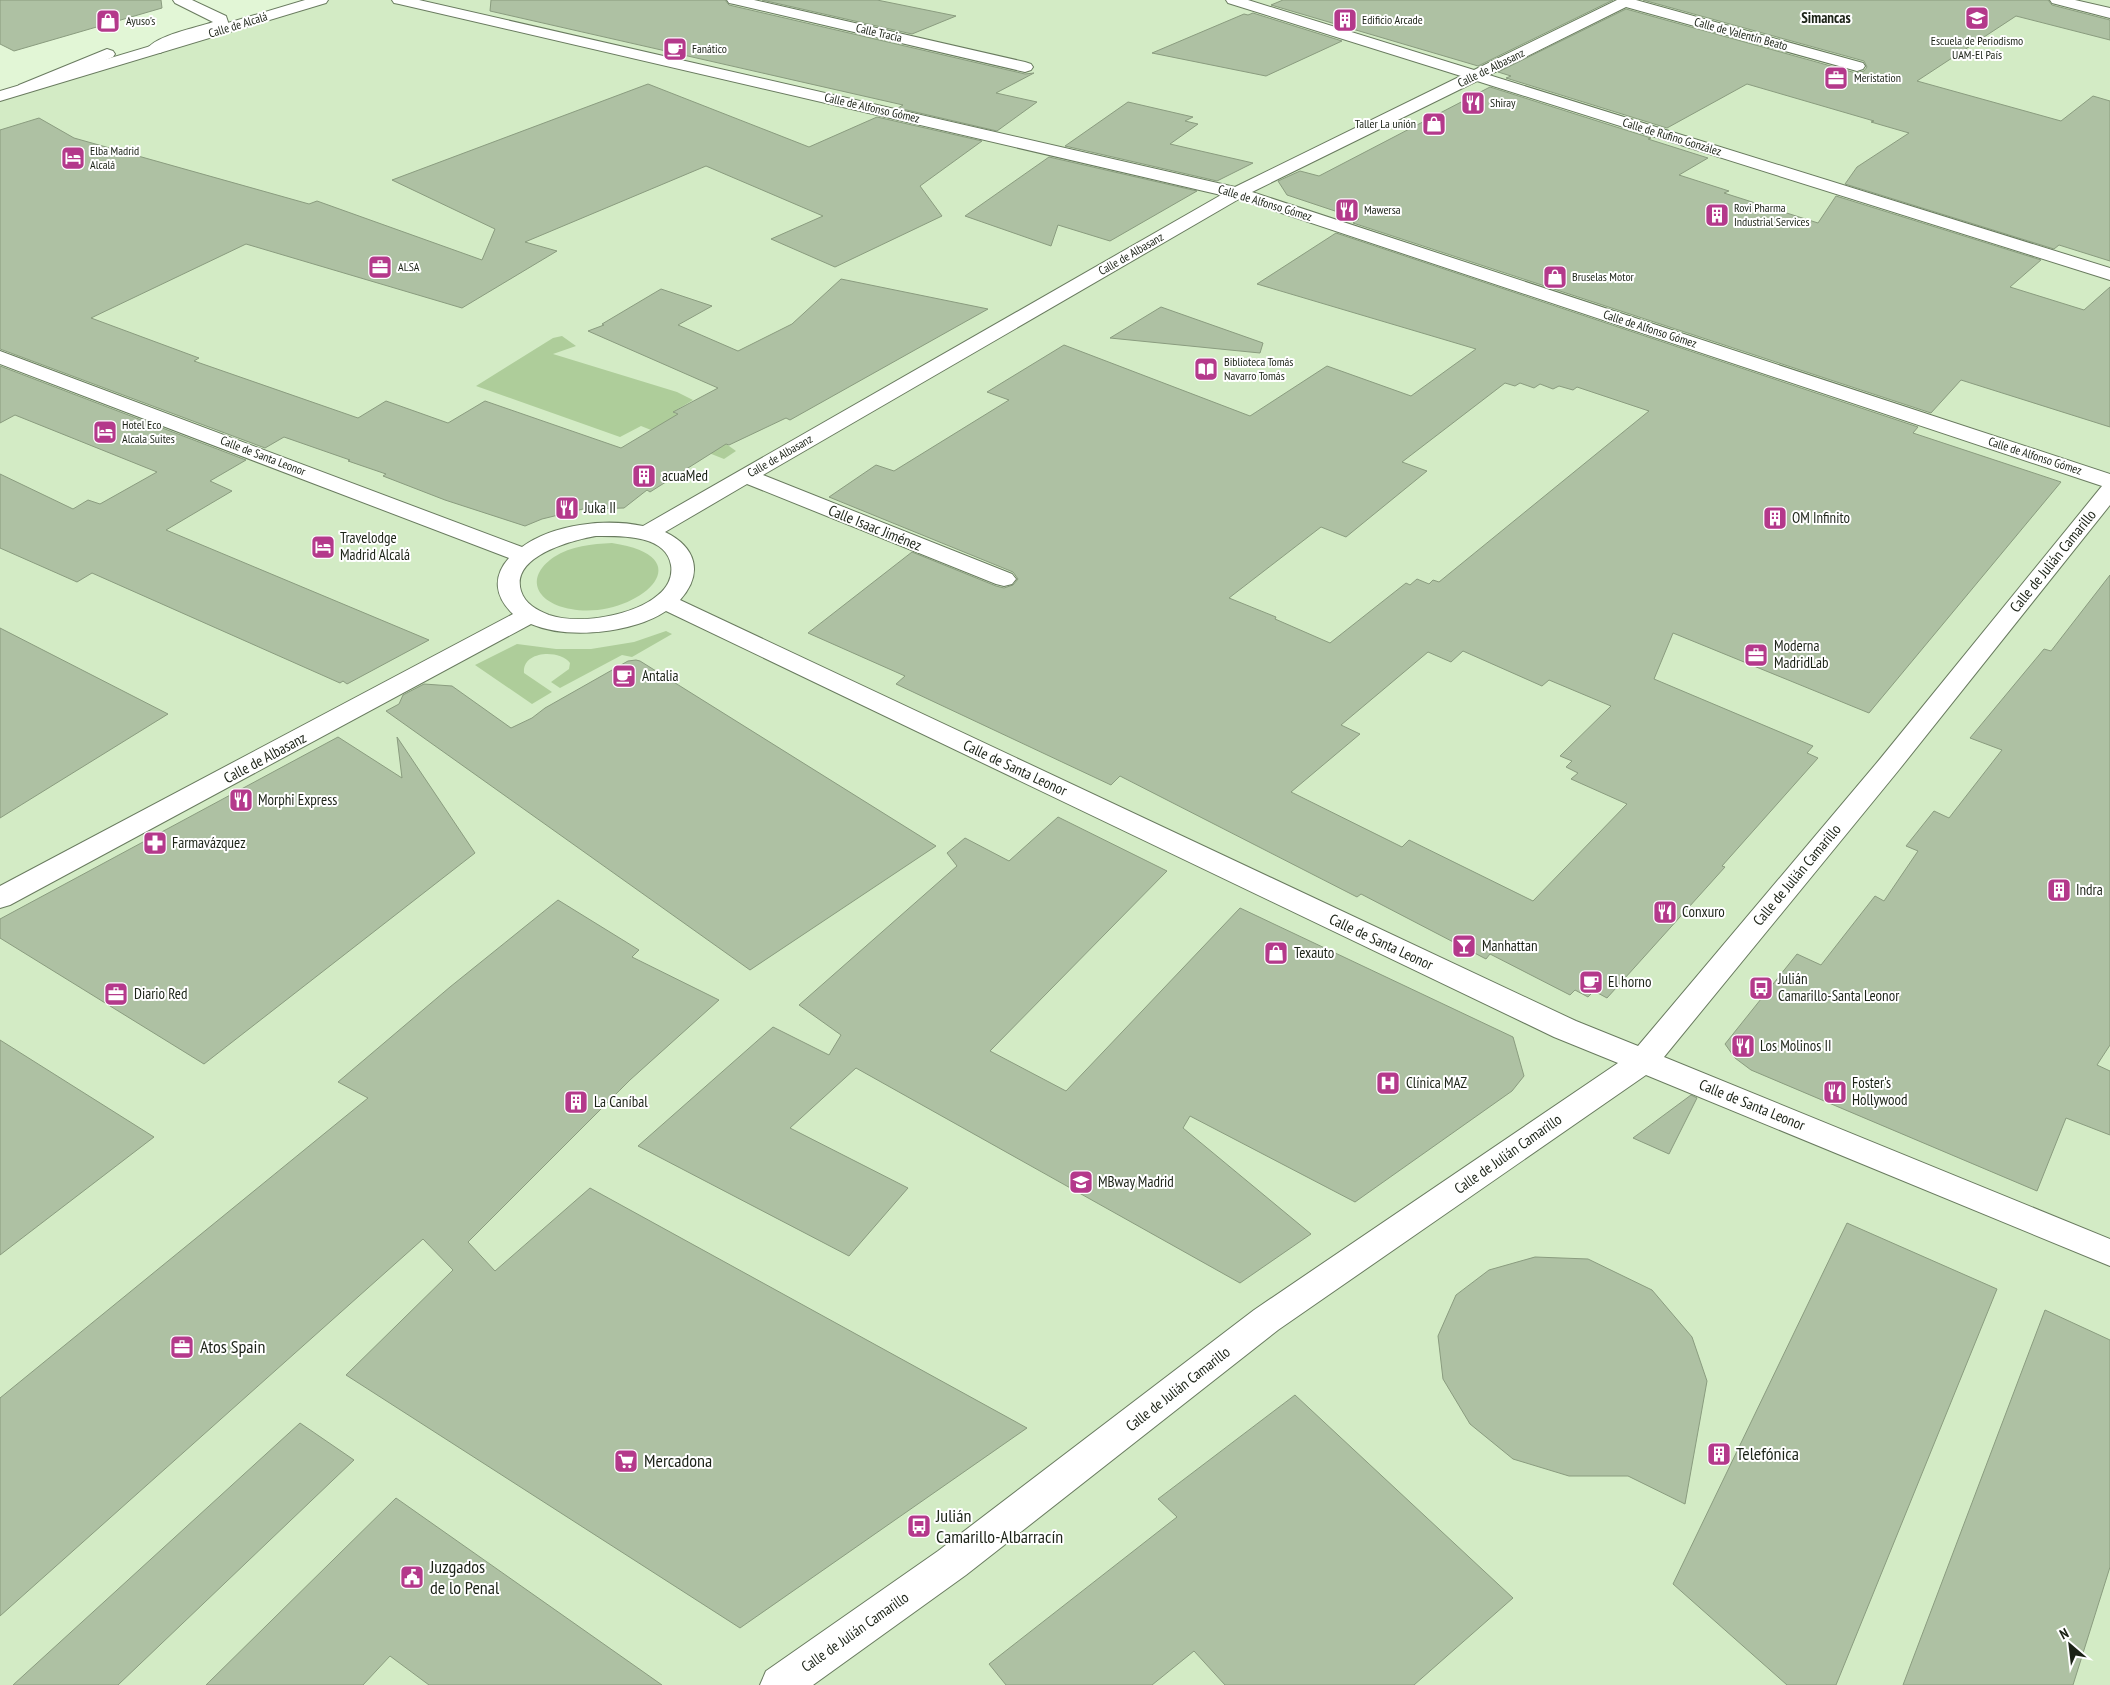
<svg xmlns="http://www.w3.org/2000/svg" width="2110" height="1685" viewBox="0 0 2110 1685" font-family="'PT Sans Narrow',sans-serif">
<rect width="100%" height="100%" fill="#e2f6d6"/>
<polygon fill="#d3ebc5" points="321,0 2110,0 2110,1685 0,1685 0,360 25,348 0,338 0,96"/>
<g fill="#aecd9a">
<polygon points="562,336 576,346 553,354 677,392 693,400 673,412 708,431 736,451 724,459 641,426 620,437 476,386 553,338"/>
<path d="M612,543C710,558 632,621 571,609C539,604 522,579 554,557C571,546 592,544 612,543Z"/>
<path d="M666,631L672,634L632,657L622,655L560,688L551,682L569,669L570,663C559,649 522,651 524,673L552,692L532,704L475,665L517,644L556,649H591L634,642Z"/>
</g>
<g fill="#aec1a3" stroke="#8a9c7f" fill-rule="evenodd">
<polygon points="0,0 161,0 162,8 14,51 0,44"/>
<polygon points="491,0 725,0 729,5 1025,74 1034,73 996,93 1037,102 997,131 898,108 903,105 490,11"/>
<polygon points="762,0 877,0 956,16 912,34"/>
<polygon points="1283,0 1613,0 1478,66 1271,5"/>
<polygon points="1643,0 2048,0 2052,5 2110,20 2110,40 2016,16 1917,81 2061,121 2093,96 2110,101 2110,261 2059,245 2054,249 1845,184 1857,167 1909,133 1871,122 1874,121 1747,84 1667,128 1506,78 1511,76 1498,72 1626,9 1856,73 1864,71 1867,67 1864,61"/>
<polygon points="1253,13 1342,41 1266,76 1152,53 1244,14 1248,15"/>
<polygon points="648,84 809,147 877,117 982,141 920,186 942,216 835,267 771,239 823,216 706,166 525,242 557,251 462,308 246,244 91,318 199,358 194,361 358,418 386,401 448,423 485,401 621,448 678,414 673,412 718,388 588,331 604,325 602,324 661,289 712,306 678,325 738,351 792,324 841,279 988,309 790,420 786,418 729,445 726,444 650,492 647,490 624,508 583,509 542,519 525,526 445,500 383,476 386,474 348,461 350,460 284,437 265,448 0,349 0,130 39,118 74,138 309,204 317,201 482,260 495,229 392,180"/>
<polygon points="1490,87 1651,138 1648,139 1708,158 1679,175 1729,191 1724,193 1818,223 1836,196 2041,260 2010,287 2084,310 2110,287 2110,427 1961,380 1931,413 1353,223 1359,219 1287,195 1278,181 1300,171 1319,176"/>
<polygon points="1128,102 1193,117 1185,121 1198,124 1170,144 1253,163 1217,181 1065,146"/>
<polygon points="1049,157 1197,191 1110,241 1058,225 1051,246 965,216"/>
<path d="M1336,233L1918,427L1913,433L2061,482L1869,713L1673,633L1654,679L1813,746L1807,753L1818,758L1722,866L1725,867L1607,998L1594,991L1588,997L1575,990L1570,995L1490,954L1486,959L1361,894L1357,897L1120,776L1111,785L896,684L905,676L808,633L912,552L996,586L1004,588L1013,585L1018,579L1013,572L829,497L876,465L894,471L1009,400L987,392L1064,345L1250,416L1327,366L1411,396L1476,349L1257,284ZM1505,383L1515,386L1520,383L1534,388L1540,384L1553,389L1559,386L1573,390L1577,387L1649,411L1439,582L1433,580L1429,584L1417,579L1410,585L1406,583L1330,643L1275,619L1276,617L1229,598L1321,527L1346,537L1427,471L1402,462ZM1463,651L1542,686L1549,680L1611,706L1560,756L1572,761L1566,767L1578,773L1571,779L1627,804L1533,901L1409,840L1402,847L1291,792L1360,734L1341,725L1428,652L1451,662Z"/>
<polygon points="1161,307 1263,343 1260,353 1110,338"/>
<polygon points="0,366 246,460 210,481 232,491 166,530 429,640 347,684 343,681 340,683 92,573 77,582 0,548 0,474 73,509 88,500 100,504 157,472 15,415 0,423"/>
<polygon points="2110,575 2110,1045 2097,1065 2110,1071 2110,1135 2066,1118 2037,1191 1751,1070 1735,1058 1725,1044 1797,954 1821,965 1875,896 1884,901 1918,851 1906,846 1934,811 1949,818 2002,750 1970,738 2044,649 2051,651"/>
<polygon points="0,628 168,714 0,818"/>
<polygon points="636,660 640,661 936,846 750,970 386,711 399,704 403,695 424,684 452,686 511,728 532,718 545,708 628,661"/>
<polygon points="338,737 402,778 397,737 475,853 204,1064 0,938 0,919"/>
<polygon points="1058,817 1167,871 990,1051 1066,1091 1240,908 1513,1037 1524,1076 1512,1091 1355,1202 1190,1116 1183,1128 1311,1234 1240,1283 856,1068 790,1128 908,1188 849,1256 638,1146 773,1027 829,1055 841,1035 799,1005 957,866 947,853 965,838 1009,861"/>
<polygon points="558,900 639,950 632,957 719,1000 630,1080 468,1242 495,1271 590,1188 1027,1428 740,1628 346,1375 453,1270 423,1239 0,1616 0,1398 368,1098 338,1082 450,987"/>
<polygon points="0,1040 154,1137 0,1255"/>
<polygon points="1691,1095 1697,1098 1669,1154 1633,1138"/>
<polygon points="1847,1223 1997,1289 1836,1685 1787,1685 1673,1584"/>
<polygon points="1535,1257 1588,1259 1652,1290 1692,1337 1707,1381 1685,1504 1628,1476 1569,1476 1513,1459 1470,1424 1443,1379 1438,1336 1456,1295 1489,1270"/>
<polygon points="2045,1310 2110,1340 2110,1567 2073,1685 1903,1685"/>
<polygon points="1295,1395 1513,1598 1414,1685 1225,1685 1194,1651 1152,1685 1006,1685 989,1664 1177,1517 1158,1499"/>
<polygon points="300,1423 354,1460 118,1685 13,1685"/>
<polygon points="396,1498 662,1685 429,1685 390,1656 363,1685 206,1685"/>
</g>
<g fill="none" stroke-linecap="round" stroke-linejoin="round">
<g stroke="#697b5f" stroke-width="2">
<g id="minor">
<path d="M173,0H192L226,16L229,25L226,28L180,42L160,53H148L146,50C156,35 196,28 213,22L175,3Z"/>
<path d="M392,0H419L1235,187L1461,76L1228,3L1226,0H1248L1474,70L1617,0H1636L1863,63L1865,66L1863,69L1857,71L1626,7L1489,75L2110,268V280L1477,81L1252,192L2110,474V505L1898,771L1664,1057L2110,1239V1266L1646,1075L1278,1330L966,1575L813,1685H760L766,1671L938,1551L1254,1310L1618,1063L1554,1037L666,611C633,633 568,640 531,624L10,905L0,908V886L513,614C495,597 492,577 509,558L0,364V351L522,547C553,524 606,518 643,526L1221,195L399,4L394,3ZM1239,199L2102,486L1880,759L1638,1046L1576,1021L680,600C704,573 696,547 665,532L747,484L996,584L1004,586L1012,584L1016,579L1012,574L763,475ZM596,536C620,536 666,534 671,565C673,577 667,588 658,595C634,616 578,625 549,615C537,610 525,604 521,591C510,556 573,540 596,536Z"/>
<polygon points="727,0 754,0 1025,62 1031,64 1033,67 1031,70 1025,72 734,4 729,3"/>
<polygon points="2050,0 2075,0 2110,8 2110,18 2052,3"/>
<polygon points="107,49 113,51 115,54 113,57 31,91 19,91 17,88 19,85"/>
</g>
</g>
<g stroke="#697b5f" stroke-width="2">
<polygon id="major" points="305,0 328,0 326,3 0,101 0,91"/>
</g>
<use href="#minor" fill="#fff" fill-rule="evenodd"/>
<use href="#major" fill="#fff" fill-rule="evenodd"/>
</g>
<defs>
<g id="university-square" transform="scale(1.25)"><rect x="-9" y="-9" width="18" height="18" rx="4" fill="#b4398b" stroke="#fff"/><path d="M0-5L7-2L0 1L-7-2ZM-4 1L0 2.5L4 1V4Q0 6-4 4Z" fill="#fff"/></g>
<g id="building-square" transform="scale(1.25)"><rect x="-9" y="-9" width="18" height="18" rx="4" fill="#b4398b" stroke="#fff"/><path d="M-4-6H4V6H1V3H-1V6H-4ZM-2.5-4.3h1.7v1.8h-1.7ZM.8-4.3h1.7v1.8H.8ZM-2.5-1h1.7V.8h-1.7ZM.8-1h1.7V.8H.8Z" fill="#fff"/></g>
<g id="shop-square" transform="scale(1.25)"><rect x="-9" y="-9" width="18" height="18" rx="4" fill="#b4398b" stroke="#fff"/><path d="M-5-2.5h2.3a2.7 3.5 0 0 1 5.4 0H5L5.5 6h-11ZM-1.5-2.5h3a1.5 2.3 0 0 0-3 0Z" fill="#fff"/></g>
<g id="cafe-square" transform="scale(1.25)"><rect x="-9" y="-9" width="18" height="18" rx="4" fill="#b4398b" stroke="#fff"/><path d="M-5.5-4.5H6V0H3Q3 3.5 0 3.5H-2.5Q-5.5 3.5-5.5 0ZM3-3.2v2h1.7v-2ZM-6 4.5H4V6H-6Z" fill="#fff"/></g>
<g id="office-square" transform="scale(1.25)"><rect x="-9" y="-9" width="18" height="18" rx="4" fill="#b4398b" stroke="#fff"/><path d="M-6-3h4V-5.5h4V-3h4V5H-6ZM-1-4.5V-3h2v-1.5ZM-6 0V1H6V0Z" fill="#fff"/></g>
<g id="restaurant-square" transform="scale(1.25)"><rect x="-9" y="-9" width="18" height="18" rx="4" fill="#b4398b" stroke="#fff"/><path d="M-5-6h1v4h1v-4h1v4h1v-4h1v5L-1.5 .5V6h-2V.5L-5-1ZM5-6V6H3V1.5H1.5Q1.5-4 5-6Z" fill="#fff"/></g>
<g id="hotel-square" transform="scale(1.25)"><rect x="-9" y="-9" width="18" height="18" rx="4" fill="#b4398b" stroke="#fff"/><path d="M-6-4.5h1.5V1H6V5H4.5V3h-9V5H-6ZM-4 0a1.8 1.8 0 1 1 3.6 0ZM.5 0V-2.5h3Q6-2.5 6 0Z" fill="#fff"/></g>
<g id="library-square" transform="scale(1.25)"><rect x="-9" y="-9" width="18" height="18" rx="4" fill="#b4398b" stroke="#fff"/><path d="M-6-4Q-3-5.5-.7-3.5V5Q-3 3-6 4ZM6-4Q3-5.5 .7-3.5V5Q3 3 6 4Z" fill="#fff"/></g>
<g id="pharmacy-square" transform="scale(1.25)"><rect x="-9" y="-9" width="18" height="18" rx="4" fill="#b4398b" stroke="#fff"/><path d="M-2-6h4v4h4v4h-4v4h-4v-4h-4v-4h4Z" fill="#fff"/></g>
<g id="bar-square" transform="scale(1.25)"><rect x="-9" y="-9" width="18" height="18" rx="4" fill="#b4398b" stroke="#fff"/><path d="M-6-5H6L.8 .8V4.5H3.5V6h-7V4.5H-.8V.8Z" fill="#fff"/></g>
<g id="bus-square" transform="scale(1.25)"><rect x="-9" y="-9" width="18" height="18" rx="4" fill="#b4398b" stroke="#fff"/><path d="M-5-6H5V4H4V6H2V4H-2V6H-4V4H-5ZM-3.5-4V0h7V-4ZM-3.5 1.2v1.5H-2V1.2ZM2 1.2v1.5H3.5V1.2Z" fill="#fff"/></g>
<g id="hospital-square" transform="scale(1.25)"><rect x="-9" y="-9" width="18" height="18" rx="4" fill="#b4398b" stroke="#fff"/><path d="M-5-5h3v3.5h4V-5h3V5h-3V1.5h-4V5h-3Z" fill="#fff"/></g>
<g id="supermarket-square" transform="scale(1.25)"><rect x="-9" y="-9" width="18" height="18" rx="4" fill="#b4398b" stroke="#fff"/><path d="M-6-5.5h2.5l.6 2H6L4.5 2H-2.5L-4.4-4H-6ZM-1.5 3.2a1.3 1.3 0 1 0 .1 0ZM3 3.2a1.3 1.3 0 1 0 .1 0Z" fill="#fff"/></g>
<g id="civic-square" transform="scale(1.25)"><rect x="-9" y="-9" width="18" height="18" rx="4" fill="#b4398b" stroke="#fff"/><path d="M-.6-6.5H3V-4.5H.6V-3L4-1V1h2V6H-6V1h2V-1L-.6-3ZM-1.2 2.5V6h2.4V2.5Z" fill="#fff"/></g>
</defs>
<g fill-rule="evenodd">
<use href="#university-square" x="1977" y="18"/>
<use href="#building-square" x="1345" y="20"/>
<use href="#shop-square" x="108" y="21"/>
<use href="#cafe-square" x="675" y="49"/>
<use href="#office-square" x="1836" y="78"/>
<use href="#restaurant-square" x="1473" y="103"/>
<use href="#shop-square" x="1434" y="124"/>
<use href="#hotel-square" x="73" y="158"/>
<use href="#restaurant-square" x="1347" y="210"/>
<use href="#building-square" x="1717" y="215"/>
<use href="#office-square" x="380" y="267"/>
<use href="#shop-square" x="1555" y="277"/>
<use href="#library-square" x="1206" y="369"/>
<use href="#hotel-square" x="105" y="432"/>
<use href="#building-square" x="644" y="476"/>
<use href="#restaurant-square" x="567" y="508"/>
<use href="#building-square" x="1775" y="518"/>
<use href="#hotel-square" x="323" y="547"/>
<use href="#office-square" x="1756" y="655"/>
<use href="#cafe-square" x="624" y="676"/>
<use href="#restaurant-square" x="241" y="800"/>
<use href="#pharmacy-square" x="155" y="843"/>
<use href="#building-square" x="2059" y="890"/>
<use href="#restaurant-square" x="1665" y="912"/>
<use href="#bar-square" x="1464" y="946"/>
<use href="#shop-square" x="1276" y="953"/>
<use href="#cafe-square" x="1591" y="982"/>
<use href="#bus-square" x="1761" y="988"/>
<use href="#office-square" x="116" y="994"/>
<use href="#restaurant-square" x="1743" y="1046"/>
<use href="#hospital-square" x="1388" y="1083"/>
<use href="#restaurant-square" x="1835" y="1092"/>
<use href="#building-square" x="576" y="1102"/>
<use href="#university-square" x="1081" y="1182"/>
<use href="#office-square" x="182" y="1347"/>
<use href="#building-square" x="1719" y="1454"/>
<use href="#supermarket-square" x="626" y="1461"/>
<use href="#bus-square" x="919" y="1526"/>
<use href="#civic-square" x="412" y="1577"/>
</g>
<g text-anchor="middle" stroke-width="4" stroke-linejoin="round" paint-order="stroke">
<g font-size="12" fill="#1b2216" stroke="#fff" text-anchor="start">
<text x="1362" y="24">Edificio Arcade</text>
<text x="126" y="25">Ayuso's</text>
<text x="1977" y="45" text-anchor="middle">Escuela de Periodismo<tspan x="1977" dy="14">UAM-El País</tspan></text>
<text x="692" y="53">Fanático</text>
<text x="1854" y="82">Meristation</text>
<text x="1490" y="107">Shiray</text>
<text x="1416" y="128" text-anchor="end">Taller La unión</text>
<text x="90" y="155">Elba Madrid<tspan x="90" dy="14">Alcalá</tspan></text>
<text x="1734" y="212">Rovi Pharma<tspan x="1734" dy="14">Industrial Services</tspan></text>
<text x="1364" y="214">Mawersa</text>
<text x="398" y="271">ALSA</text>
<text x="1572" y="281">Bruselas Motor</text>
<text x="1224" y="366">Biblioteca Tomás<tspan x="1224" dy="14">Navarro Tomás</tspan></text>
<text x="122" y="429">Hotel Eco<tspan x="122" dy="14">Alcala Suites</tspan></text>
</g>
<g font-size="12" fill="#1b2216" stroke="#fff">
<text transform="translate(238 25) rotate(-17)" y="4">Calle de Alcalá</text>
<text transform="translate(879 33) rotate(13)" y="4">Calle Tracia</text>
<text transform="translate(1741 34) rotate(15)" y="4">Calle de Valentín Beato</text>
<text transform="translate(1491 68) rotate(-26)" y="4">Calle de Albasanz</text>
<text transform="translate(872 108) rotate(13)" y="4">Calle de Alfonso Gómez</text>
<text transform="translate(1672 137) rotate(17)" y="4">Calle de Rufino González</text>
<text transform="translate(1265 203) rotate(17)" y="4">Calle de Alfonso Gómez</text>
<text transform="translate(1131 254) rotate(-30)" y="4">Calle de Albasanz</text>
<text transform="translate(1650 329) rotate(18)" y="4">Calle de Alfonso Gómez</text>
<text transform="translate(263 456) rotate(21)" y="4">Calle de Santa Leonor</text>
<text transform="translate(780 456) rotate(-30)" y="4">Calle de Albasanz</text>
<text transform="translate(2035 456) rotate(18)" y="4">Calle de Alfonso Gómez</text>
</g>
<g font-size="15" font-weight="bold" fill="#1b2216" stroke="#fff">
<text x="1826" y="23">Simancas</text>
</g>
<g font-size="15" fill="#1b2216" stroke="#fff" text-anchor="start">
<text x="662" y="481">acuaMed</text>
<text x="584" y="513">Juka II</text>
<text x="1792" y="523">OM Infinito</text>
<text x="340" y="543">Travelodge<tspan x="340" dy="17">Madrid Alcalá</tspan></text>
<text x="1774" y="651">Moderna<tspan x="1774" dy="17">MadridLab</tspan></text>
<text x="642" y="681">Antalia</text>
<text x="258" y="805">Morphi Express</text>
<text x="172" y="848">Farmavázquez</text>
<text x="2076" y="895">Indra</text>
<text x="1682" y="917">Conxuro</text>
<text x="1482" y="951">Manhattan</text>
<text x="1294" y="958">Texauto</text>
<text x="1778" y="984">Julián<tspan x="1778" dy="17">Camarillo-Santa Leonor</tspan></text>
<text x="1608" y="987">El horno</text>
<text x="134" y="999">Diario Red</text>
<text x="1760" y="1051">Los Molinos II</text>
<text x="1406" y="1088">Clínica MAZ</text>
<text x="1852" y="1088">Foster's<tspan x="1852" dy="17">Hollywood</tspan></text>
<text x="594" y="1107">La Caníbal</text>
<text x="1098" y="1187">MBway Madrid</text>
</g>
<g font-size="15" fill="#1b2216" stroke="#fff">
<text transform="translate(875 528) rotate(22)" y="5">Calle Isaac Jiménez</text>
<text transform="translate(2053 561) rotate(-51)" y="5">Calle de Julián Camarillo</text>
<text transform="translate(265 758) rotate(-28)" y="5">Calle de Albasanz</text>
<text transform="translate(1015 768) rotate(25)" y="5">Calle de Santa Leonor</text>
<text transform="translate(1797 875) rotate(-50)" y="5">Calle de Julián Camarillo</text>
<text transform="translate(1381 942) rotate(25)" y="5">Calle de Santa Leonor</text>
<text transform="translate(1752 1105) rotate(22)" y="5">Calle de Santa Leonor</text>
<text transform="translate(1508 1154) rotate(-35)" y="5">Calle de Julián Camarillo</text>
<text transform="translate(1178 1389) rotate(-38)" y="5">Calle de Julián Camarillo</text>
<text transform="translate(855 1632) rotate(-35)" y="5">Calle de Julián Camarillo</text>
</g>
<g font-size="18" fill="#1b2216" stroke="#fff" text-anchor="start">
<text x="200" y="1353">Atos Spain</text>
<text x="1736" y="1460">Telefónica</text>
<text x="644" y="1467">Mercadona</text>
<text x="936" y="1522">Julián<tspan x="936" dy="21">Camarillo-Albarracín</tspan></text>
<text x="430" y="1573">Juzgados<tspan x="430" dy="21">de lo Penal</tspan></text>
</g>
</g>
<g transform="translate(2070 1645) rotate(332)" stroke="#ffffff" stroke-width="4" paint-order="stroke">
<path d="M0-4L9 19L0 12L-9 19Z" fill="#1b2216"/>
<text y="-8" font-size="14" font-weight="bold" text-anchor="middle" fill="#1b2216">N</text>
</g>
</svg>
